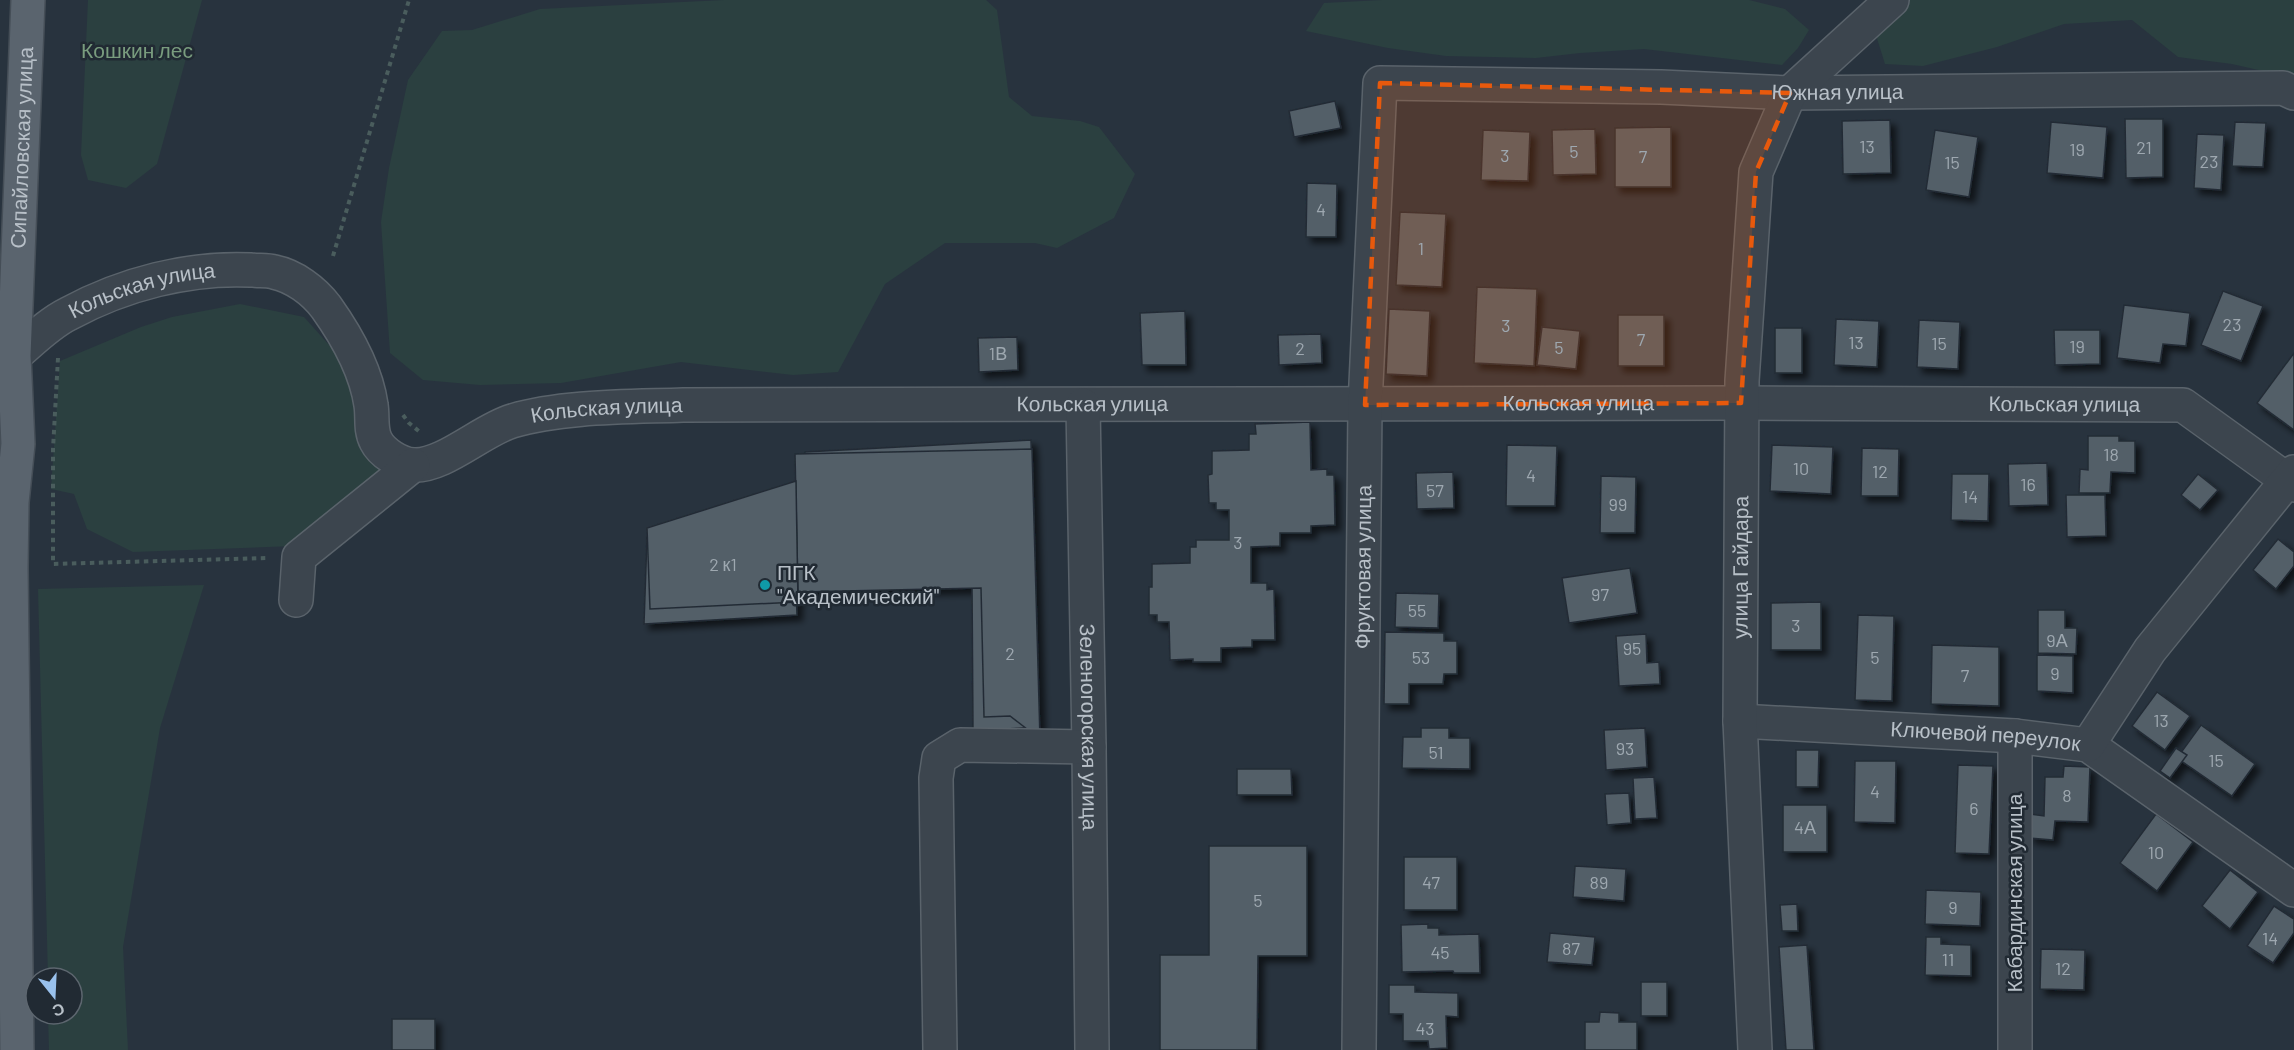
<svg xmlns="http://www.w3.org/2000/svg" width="2294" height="1050" viewBox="0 0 2294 1050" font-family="Barlow,sans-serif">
<defs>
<filter id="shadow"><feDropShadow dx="5.5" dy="5.5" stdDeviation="3" flood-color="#0009"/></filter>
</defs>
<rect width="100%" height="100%" fill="#28333e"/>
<g fill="#2b4040">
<polygon points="88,0 202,0 157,164 126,188 88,180 81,155"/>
<polygon points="724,0 986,0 997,10 1009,97 1032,116 1080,121 1099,127 1135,174 1114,218 1057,248 1035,243 945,243 885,284 838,372 793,375 681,362 561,383 480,385 423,380 390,353 381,222 389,168 408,80 442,31 472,30 540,9"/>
<polygon points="1382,0 1749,0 1785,9 1809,30 1798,48 1782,65 1644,49 1580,53 1536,58 1446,56 1388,48 1306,31 1324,3"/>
<polygon points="1910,0 2294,0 2294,78 2232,64 2178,57 2132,20 2064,24 1997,47 1923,66 1885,64 1875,32"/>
<polygon points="240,304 304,317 347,365 390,470 294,546 133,552 87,529 74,494 51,489 60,361 141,327 172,317"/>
<polygon points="204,585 160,728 123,947 128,1050 49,1050 48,1014 72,1014 72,978 48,978 38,589"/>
</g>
<g fill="#525e68" stroke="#232c35" stroke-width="1.5" filter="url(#shadow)">
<polygon points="1335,101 1341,128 1294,137 1289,111"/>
<polygon points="2125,119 2163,119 2163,177 2126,178"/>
<polygon points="1890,120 1891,173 1843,174 1842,121"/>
<polygon points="2051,122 2107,127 2103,178 2047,173"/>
<polygon points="2235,122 2266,123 2263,167 2232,166"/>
<polygon points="1671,127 1671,187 1615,187 1615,128"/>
<polygon points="1595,129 1596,174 1553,175 1552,130"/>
<polygon points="1483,130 1530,132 1528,181 1481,180"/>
<polygon points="1935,130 1978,137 1969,197 1926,190"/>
<polygon points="2197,134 2224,135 2221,190 2194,188"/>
<polygon points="1307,183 1337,184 1336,237 1306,237"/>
<polygon points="1400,212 1446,214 1442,287 1396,285"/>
<polygon points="1477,287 1537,289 1534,366 1474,363"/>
<polygon points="2223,291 2263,306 2241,361 2201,345"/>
<polygon points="2124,305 2190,313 2186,346 2163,344 2160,363 2117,358"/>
<polygon points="1389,309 1430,311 1427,376 1386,374"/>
<polygon points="1185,311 1186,365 1142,365 1140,313"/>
<rect x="1618" y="315" width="46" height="51"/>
<polygon points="1836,319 1879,321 1877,367 1834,365"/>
<polygon points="1919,320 1960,322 1958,369 1917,367"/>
<polygon points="1542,327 1580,331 1576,369 1537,365"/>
<rect x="1775" y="328" width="27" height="45"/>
<polygon points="2054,330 2100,330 2100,364 2055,365"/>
<polygon points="1321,334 1322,363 1279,365 1278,335"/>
<polygon points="1017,337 1018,370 979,372 978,338"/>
<polygon points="2294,353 2294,430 2257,403"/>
<polygon points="1310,422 1311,470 1327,469 1327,475 1334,475 1335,525 1311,526 1311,533 1280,533 1280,546 1251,547 1251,583 1267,583 1267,590 1274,589 1275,640 1252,640 1252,647 1221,648 1221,662 1193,662 1193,659 1170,660 1169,622 1157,622 1157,615 1149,615 1149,587 1152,587 1152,564 1190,563 1190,547 1196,547 1196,540 1229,540 1229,510 1216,510 1216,503 1209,503 1208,475 1212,474 1212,451 1249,450 1249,434 1256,434 1255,424"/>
<polygon points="2088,436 2119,436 2119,441 2135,441 2135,473 2111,472 2110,493 2079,493 2080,469 2088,470"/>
<polygon points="1031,440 1039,727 973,731 972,581 796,589 797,615 644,624 647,537 802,486 805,452"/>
<polygon points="1507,445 1557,446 1555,506 1506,506"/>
<polygon points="1772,445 1833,447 1831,494 1770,491"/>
<polygon points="1862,448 1899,449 1898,496 1861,496"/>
<polygon points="1032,449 1040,739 1010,716 984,717 981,588 798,592 795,454"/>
<polygon points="2047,463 2048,505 2009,506 2008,464"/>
<polygon points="1453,472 1454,508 1417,509 1416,473"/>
<polygon points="1952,474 1989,474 1988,521 1951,520"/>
<polygon points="2198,474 2218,490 2200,510 2181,495"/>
<polygon points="1601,476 1636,477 1635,533 1600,533"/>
<polygon points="796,481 798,602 650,609 647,528"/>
<polygon points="2066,495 2105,495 2106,536 2067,537"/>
<polygon points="2278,539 2294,552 2294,566 2276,589 2253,570"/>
<polygon points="1630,568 1637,613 1569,623 1562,578"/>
<polygon points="1396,593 1439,594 1438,628 1395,627"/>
<polygon points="1821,602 1821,650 1771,650 1771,603"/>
<polygon points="2038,610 2065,610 2065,628 2077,628 2076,654 2038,653"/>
<polygon points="1858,615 1894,616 1892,701 1855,700"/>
<polygon points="1385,632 1444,633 1444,641 1457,641 1457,674 1444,674 1443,684 1409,684 1409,704 1384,704"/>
<polygon points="1646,634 1647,663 1659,662 1660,684 1619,686 1616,636"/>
<polygon points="1932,645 1999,647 1999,706 1931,704"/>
<polygon points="2037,655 2073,656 2073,693 2037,691"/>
<polygon points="2157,692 2190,716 2165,750 2132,726"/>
<polygon points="2201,725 2255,764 2232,796 2177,758"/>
<polygon points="1421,728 1449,728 1449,738 1470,738 1470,769 1402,768 1403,737 1421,737"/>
<polygon points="1645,728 1647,767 1606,770 1604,730"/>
<polygon points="2176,748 2187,755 2170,778 2160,771"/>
<polygon points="1796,750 1819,750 1818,787 1796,787"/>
<polygon points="1855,761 1896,761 1895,823 1854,822"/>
<polygon points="1958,765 1993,766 1989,854 1955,853"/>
<polygon points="2064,766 2090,767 2088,822 2055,821 2053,840 2029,838 2030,814 2044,816 2045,777 2063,777"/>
<polygon points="1237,769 1291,769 1292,795 1237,795"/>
<polygon points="1654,777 1657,818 1635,819 1633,778"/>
<polygon points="1629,793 1631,823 1607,825 1605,794"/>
<rect x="1783" y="805" width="44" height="47"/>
<polygon points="2156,814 2193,842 2157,891 2120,863"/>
<polygon points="1209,846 1307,846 1307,956 1258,956 1257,1050 1160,1050 1160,955 1209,955"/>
<rect x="1404" y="857" width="53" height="53"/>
<polygon points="1575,866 1626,869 1624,901 1573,897"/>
<polygon points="2230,870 2258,892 2230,929 2202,906"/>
<polygon points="1926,890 1981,892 1980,926 1925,924"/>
<polygon points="1797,904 1798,931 1782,931 1780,905"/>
<polygon points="2274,906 2294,919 2294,933 2273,963 2247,946"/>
<polygon points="1428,924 1428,928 1439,928 1439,935 1479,934 1480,973 1454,973 1453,971 1402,972 1401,925"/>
<polygon points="1550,933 1595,937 1592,965 1547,962"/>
<polygon points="1926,937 1941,937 1941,944 1971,945 1971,976 1925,975"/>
<polygon points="1807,945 1814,1050 1786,1050 1779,947"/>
<polygon points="2041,949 2085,950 2084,990 2040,989"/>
<rect x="1641" y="982" width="26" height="34"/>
<polygon points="1389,985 1415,985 1415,992 1458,993 1458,1017 1446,1016 1447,1048 1429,1049 1428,1041 1403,1041 1403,1014 1389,1014"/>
<polygon points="1600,1012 1619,1013 1619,1022 1637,1022 1637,1050 1585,1050 1585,1022 1599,1022"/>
<rect x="392" y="1019" width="43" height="31"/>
</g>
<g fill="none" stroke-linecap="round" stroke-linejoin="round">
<g stroke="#5a636b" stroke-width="36">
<g id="minor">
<path id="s1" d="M14,356C31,342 48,324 68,314C123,284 189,267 251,270C259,271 267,270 274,272C294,276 314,291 326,307C346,335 366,370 371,405C373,417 370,430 376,441C382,453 400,464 413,465C443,467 482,430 512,421C562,406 631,407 683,405L1741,403L2183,405L2294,485"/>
<path id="s2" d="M1083,405L1089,747L1092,1050"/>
<polyline points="296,600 299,557 413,465"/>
<path id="s3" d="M1740,721L2015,736L2088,745L2294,890"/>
<polyline points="2088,745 2150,650 2294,472"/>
<polyline points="940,1050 936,778 939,758 960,745 1089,747"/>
<path id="s4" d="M1359,1050L1365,405L1380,83L1661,87L1790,93L2283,88L2294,93"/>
<path id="s5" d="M1755,1050L1740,721L1742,381L1756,172L1790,93L1892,0"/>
<polyline points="2015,1050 2015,736"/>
</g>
</g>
<g stroke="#454e57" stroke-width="36">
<g id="major">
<path id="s6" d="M17,1050L11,568L12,502L18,444L14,356L28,0"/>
</g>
</g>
<g stroke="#4a5d5d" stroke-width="4" stroke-dasharray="4.5 4.5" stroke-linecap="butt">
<polyline points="333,256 409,0"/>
<polyline points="58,358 53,449 53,564 268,558"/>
<polyline points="403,415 409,423 421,433"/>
</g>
<use href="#minor" stroke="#3c454e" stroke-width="33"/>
<use href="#major" stroke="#5a646e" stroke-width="33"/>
</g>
<path fill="#e8590c" fill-opacity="0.2" stroke="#e8590c" stroke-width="4.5" stroke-dasharray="12 8" stroke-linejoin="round" d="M1380,83L1790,93L1756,172L1741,403L1365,405Z"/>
<circle fill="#0f9aa8" stroke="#212a33" stroke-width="2" cx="765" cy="585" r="6"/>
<g text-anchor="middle" stroke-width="5" stroke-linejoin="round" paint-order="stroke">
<g font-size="18" fill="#9ea8b0">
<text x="1867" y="153">13</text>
<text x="2144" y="154">21</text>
<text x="2077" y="156">19</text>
<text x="1574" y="158">5</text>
<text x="1505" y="162">3</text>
<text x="1643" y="163">7</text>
<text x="2209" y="168">23</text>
<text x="1952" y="169">15</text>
<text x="1321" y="216">4</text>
<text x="1421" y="255">1</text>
<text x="2232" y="331">23</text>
<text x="1506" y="332">3</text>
<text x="1641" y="346">7</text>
<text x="1856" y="349">13</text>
<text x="1939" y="350">15</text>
<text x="2077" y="353">19</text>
<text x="1559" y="354">5</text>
<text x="1300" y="355">2</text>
<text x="998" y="360">1В</text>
<text x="2111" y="461">18</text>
<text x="1801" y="475">10</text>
<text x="1880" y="478">12</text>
<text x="1531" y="482">4</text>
<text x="2028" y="491">16</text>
<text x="1435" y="497">57</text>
<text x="1970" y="503">14</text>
<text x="1618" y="511">99</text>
<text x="1238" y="549">3</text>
<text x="723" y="571">2 к1</text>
<text x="1600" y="601">97</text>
<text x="1417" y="617">55</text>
<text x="1796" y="632">3</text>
<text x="2057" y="647">9А</text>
<text x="1632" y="655">95</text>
<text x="1010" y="660">2</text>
<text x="1421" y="664">53</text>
<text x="1875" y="664">5</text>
<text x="2055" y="680">9</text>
<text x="1965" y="682">7</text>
<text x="2161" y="727">13</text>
<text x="1625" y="755">93</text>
<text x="1436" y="759">51</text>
<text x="2216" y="767">15</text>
<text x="1875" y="798">4</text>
<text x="2067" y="802">8</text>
<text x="1974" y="815">6</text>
<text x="1805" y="834">4А</text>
<text x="2156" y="859">10</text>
<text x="1431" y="889">47</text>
<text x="1599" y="889">89</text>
<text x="1258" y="907">5</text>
<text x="1953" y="914">9</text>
<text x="2270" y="945">14</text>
<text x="1571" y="955">87</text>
<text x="1440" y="959">45</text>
<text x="1948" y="966">11</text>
<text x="2063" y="975">12</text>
<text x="1425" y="1035">43</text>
</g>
<g font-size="21" fill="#799c7e" stroke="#212a33">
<text x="137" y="58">Кошкин лес</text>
</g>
<g font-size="21" fill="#b8c0c8" stroke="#212a33">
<text dy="7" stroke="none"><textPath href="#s4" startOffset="1425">Южная улица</textPath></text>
<text dy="7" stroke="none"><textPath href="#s6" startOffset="903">Сипайловская улица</textPath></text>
<text dy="7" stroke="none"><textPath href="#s1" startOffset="147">Кольская улица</textPath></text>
<text dy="7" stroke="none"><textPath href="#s1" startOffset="1714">Кольская улица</textPath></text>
<text dy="7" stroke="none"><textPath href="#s1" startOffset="1228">Кольская улица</textPath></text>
<text dy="7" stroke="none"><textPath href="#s1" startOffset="2200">Кольская улица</textPath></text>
<text dy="7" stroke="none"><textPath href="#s1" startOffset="742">Кольская улица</textPath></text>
<text dy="7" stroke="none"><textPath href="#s4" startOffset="483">Фруктовая улица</textPath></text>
<text dy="7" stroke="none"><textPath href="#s5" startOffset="483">улица Гайдара</textPath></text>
<text dy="7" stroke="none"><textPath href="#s2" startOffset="322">Зеленогорская улица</textPath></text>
<text dy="7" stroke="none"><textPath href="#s3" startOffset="246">Ключевой переулок</textPath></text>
<text transform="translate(2015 893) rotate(-90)" y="7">Кабардинская улица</text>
</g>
<g font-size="21" fill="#b8c0c8" stroke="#212a33" text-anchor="start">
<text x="777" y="580">ПГК<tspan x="777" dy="24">"Академический"</tspan></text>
</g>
</g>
<g transform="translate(54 996) rotate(162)"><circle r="28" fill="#212a33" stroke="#5d666f" stroke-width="1.5"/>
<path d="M0-4.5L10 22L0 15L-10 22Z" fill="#99c1ed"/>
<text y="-9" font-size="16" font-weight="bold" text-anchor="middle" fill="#b8c0c8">С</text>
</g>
</svg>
